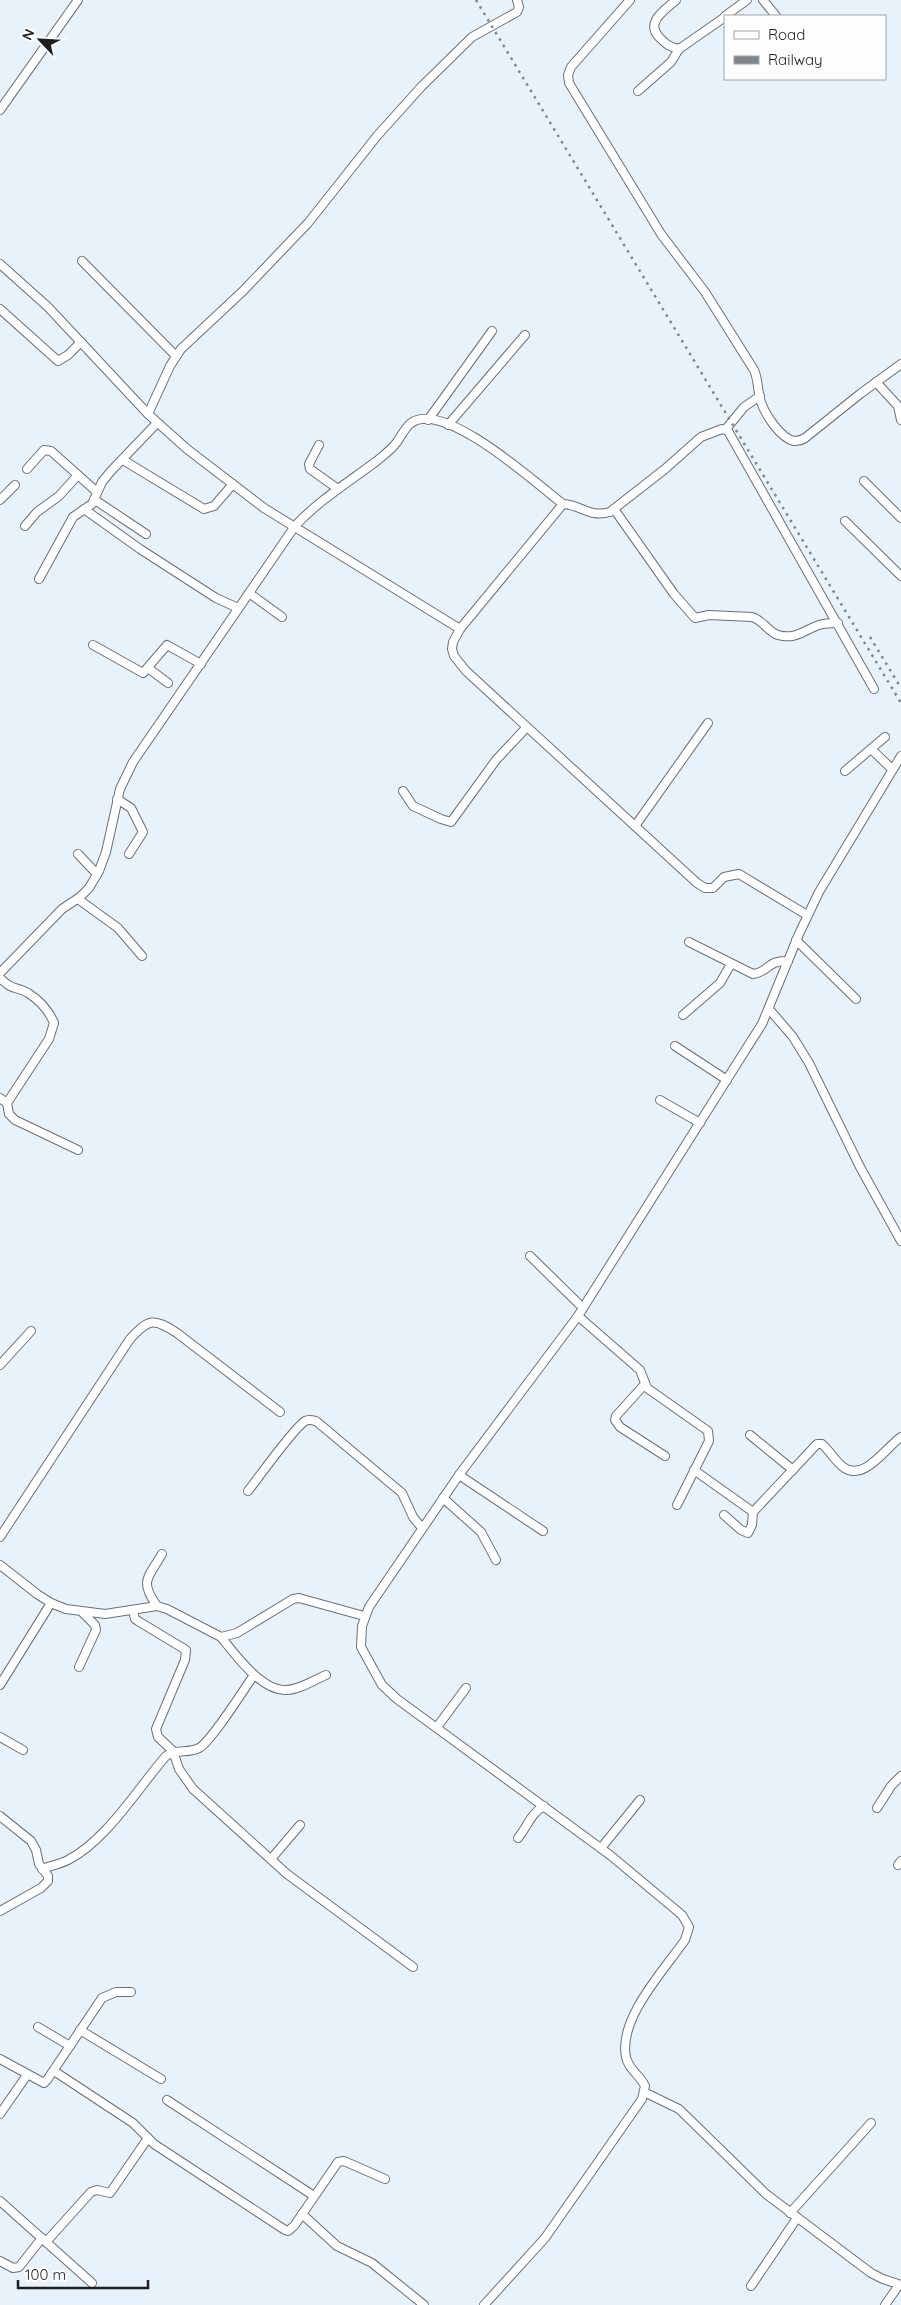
<svg xmlns="http://www.w3.org/2000/svg" width="901" height="2305" viewBox="0 0 901 2305" font-family="Quicksand,sans-serif">
<rect width="100%" height="100%" fill="#e8f2fa"/>
<g fill="none" stroke-linecap="round" stroke-linejoin="round">
<g stroke="#687178" stroke-width="10">
<g id="minor">
<path d="M630,0L571,67L568,75L569,83L661,234L705,292L754,370C759,381 757,391 761,402C765,414 780,438 794,441C798,441 802,440 805,438L860,394L901,364"/>
<path d="M676,0C665,10 645,22 659,37C666,44 669,47 679,49L725,17"/>
<polyline points="763,0 776,16"/>
<polyline points="725,16 747,0"/>
<polyline points="638,91 671,62 679,49"/>
<polyline points="0,110 78,0"/>
<polyline points="82,261 176,356"/>
<polyline points="0,264 48,307 148,414 187,449 264,508 460,629"/>
<polyline points="0,309 58,361 68,355 81,342"/>
<polyline points="876,382 898,406 901,420"/>
<polyline points="148,414 170,366 181,349 243,291 308,223 377,136 421,87 472,37 517,12 519,7 517,0"/>
<polyline points="428,420 492,331"/>
<polyline points="448,425 525,335"/>
<polyline points="726,429 744,407 760,396"/>
<polyline points="319,445 309,464 310,469 338,489"/>
<polyline points="123,460 204,509 214,506 233,484"/>
<polyline points="27,469 44,450 51,451 97,492"/>
<polyline points="864,481 901,518"/>
<polyline points="0,500 15,485"/>
<polyline points="95,500 146,534"/>
<polyline points="84,509 140,549 216,598 238,608"/>
<path d="M614,509L674,594L695,618L709,615L752,617C763,620 768,632 778,635C796,640 804,630 819,625C825,623 832,623 838,623"/>
<polyline points="845,521 901,576"/>
<polyline points="25,526 37,512 59,496 78,475"/>
<polyline points="39,579 73,517 92,504 102,482 111,471 157,423"/>
<polyline points="249,593 282,617"/>
<polyline points="93,645 143,673 167,645 201,664"/>
<polyline points="148,668 168,683"/>
<polyline points="871,749 892,769"/>
<polyline points="845,771 885,737"/>
<polyline points="403,791 413,806 441,819 451,822 496,760 526,728"/>
<polyline points="117,799 131,808 143,832 129,854"/>
<polyline points="635,826 708,723"/>
<polyline points="78,854 97,874"/>
<polyline points="78,899 118,928 142,956"/>
<path d="M807,915L739,874L724,877L713,888H705L697,883L466,671L454,656L452,649L453,642L460,629L563,504C582,505 589,518 610,512L665,469L701,437L722,429L728,431L874,689"/>
<polyline points="796,940 856,999"/>
<path d="M689,942L753,974C769,972 767,960 788,961"/>
<path d="M0,973L62,909L80,897L89,888L99,871L106,852L120,789L133,762L295,526C319,500 349,482 378,460C385,454 392,449 397,442C401,436 405,428 411,423C444,399 538,485 563,504"/>
<path d="M0,978C13,991 16,986 28,993C39,1000 49,1011 54,1023L49,1039L7,1103"/>
<polyline points="769,1009 793,1037 809,1063 860,1167 901,1241"/>
<polyline points="683,1015 720,983 731,964"/>
<polyline points="675,1046 727,1080"/>
<polyline points="0,1098 7,1103 9,1114 15,1120 78,1150"/>
<polyline points="660,1100 700,1123"/>
<polyline points="530,1256 583,1308"/>
<polyline points="578,1316 640,1370 647,1388 708,1431 709,1441 677,1505"/>
<polyline points="0,1365 31,1331"/>
<polyline points="645,1384 616,1416 615,1420 620,1427 665,1456"/>
<polyline points="750,1435 793,1470"/>
<path d="M694,1470L753,1512L817,1444H822C830,1451 835,1461 843,1467C864,1483 887,1446 901,1437"/>
<polyline points="459,1475 543,1531"/>
<path d="M248,1491C259,1477 293,1429 305,1421C309,1419 312,1420 316,1421L402,1493L413,1517L422,1528"/>
<polyline points="443,1498 481,1532 496,1560"/>
<polyline points="724,1515 741,1530 748,1533 752,1525 753,1512"/>
<path d="M0,1537L130,1339C149,1318 154,1318 177,1333L280,1412"/>
<polyline points="0,1565 37,1594 51,1603 66,1609 105,1614 157,1606 167,1609 221,1637 237,1633 293,1599 299,1598 364,1616"/>
<path d="M157,1606C139,1581 148,1578 162,1554"/>
<polyline points="133,1610 135,1619 138,1621 186,1650 185,1660 156,1729 158,1737 173,1751 179,1769 193,1789 287,1874 413,1967"/>
<path d="M221,1637C234,1653 261,1691 286,1690C299,1690 314,1680 326,1675"/>
<polyline points="79,1667 96,1630 95,1625 83,1613"/>
<polyline points="0,1685 51,1603"/>
<polyline points="437,1727 466,1688"/>
<polyline points="0,1737 23,1750"/>
<polyline points="877,1808 891,1786 901,1776"/>
<polyline points="0,1816 31,1841 36,1850 39,1864 48,1876 48,1881 41,1888 0,1911"/>
<path d="M518,1838C528,1826 530,1814 544,1806"/>
<polyline points="601,1848 640,1800"/>
<polyline points="271,1859 300,1825"/>
<polyline points="898,1865 901,1861"/>
<path d="M42,1869C50,1866 60,1864 68,1860C106,1841 138,1788 166,1756C177,1748 188,1754 199,1748C211,1742 244,1689 254,1675"/>
<polyline points="38,2027 70,2046"/>
<polyline points="80,2030 161,2079"/>
<polyline points="0,2059 44,2083 47,2080 102,1998 116,1992 131,1992"/>
<polyline points="54,2071 133,2123 154,2144 285,2230 288,2231 294,2226 338,2162 344,2161 385,2179"/>
<polyline points="644,2092 679,2109 766,2194 871,2273 883,2279 901,2285"/>
<polyline points="167,2100 314,2196"/>
<polyline points="0,2114 27,2075"/>
<polyline points="0,2201 92,2283"/>
<polyline points="790,2213 871,2123"/>
<polyline points="302,2214 337,2246 372,2263 424,2305"/>
<polyline points="46,2242 91,2192 97,2190 110,2193 148,2138"/>
<polyline points="0,2261 13,2268 19,2267 42,2238"/>
<polyline points="751,2286 797,2218"/>
<path d="M484,2305L545,2238L642,2099L645,2086C640,2075 628,2069 626,2057C618,2019 664,1970 685,1940L689,1927L682,1915L610,1855L397,1699L382,1685L361,1647L362,1626L369,1607L459,1475L578,1316L736,1065L762,1024L799,934L819,892L901,756"/>
<polyline points="885,2305 899,2285"/>
</g>
</g>
<use href="#minor" stroke="#fff" stroke-width="8"/>
<g stroke="#7f858b" stroke-width="2.5" stroke-dasharray="2.5 5" stroke-linecap="butt">
<polyline points="476,0 901,703"/>
<polyline points="870,637 901,688"/>
</g>
</g>
<rect x="724" y="15" width="162" height="65" fill="#fdfdfd" stroke="#a3a4a5"/>
<rect x="734" y="31" width="25" height="8" fill="#ffffff" stroke="#a3a4a5"/>
<text x="768" y="40" font-size="15" fill="#1c1f22">Road</text>
<rect x="734" y="56" width="25" height="8" fill="#7f858b" stroke="#a3a4a5"/>
<text x="768" y="65" font-size="15" fill="#1c1f22">Railway</text>
<g transform="translate(40 40) rotate(295)" stroke="#fdfdfd" stroke-width="4" paint-order="stroke">
<path d="M0-4L9 19L0 12L-9 19Z" fill="#1c1f22"/>
<text y="-8" font-size="14" font-weight="bold" text-anchor="middle" fill="#1c1f22">N</text>
</g>
<path d="M18 2280v8h130v-8" fill="none" stroke="#1c1f22" stroke-width="2.5"/>
<text x="25" y="2280" font-size="15" fill="#1c1f22" stroke="#fdfdfd" stroke-width="4" paint-order="stroke">100 m</text>
</svg>
